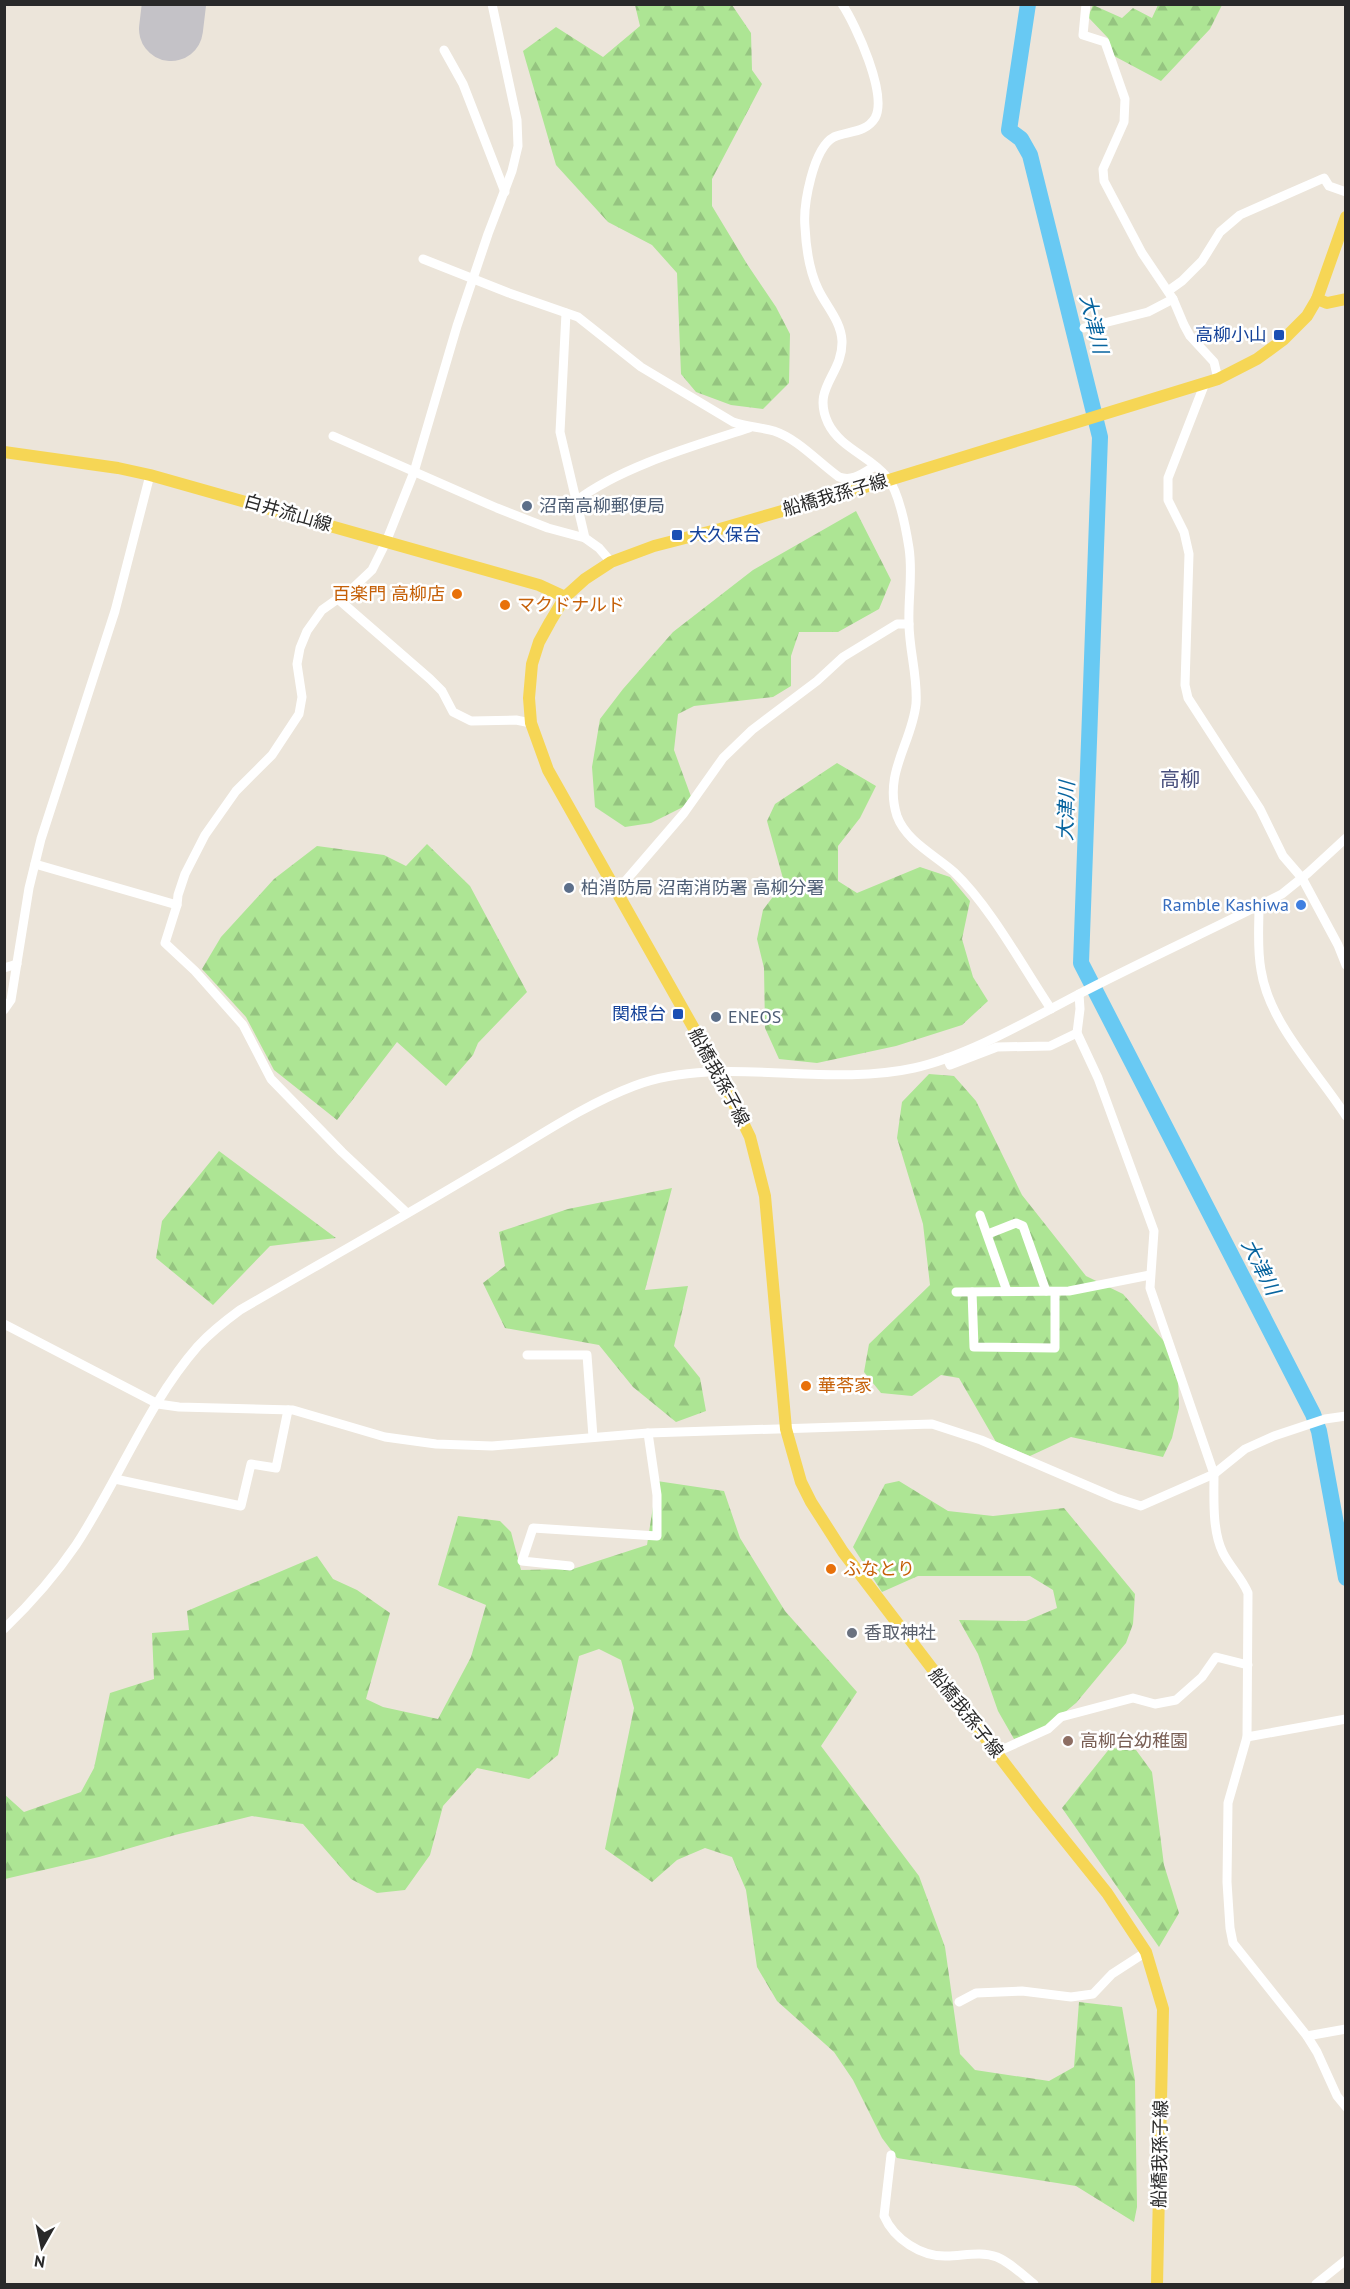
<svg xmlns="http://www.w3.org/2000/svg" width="1350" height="2289" viewBox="0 0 1350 2289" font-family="'PT Sans','Noto Sans JP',sans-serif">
<defs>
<pattern id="forest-firs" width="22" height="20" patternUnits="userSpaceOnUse" patternTransform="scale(1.5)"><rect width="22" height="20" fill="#ade594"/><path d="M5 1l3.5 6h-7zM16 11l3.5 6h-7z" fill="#95c480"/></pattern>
</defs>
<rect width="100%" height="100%" fill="#ece5da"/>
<g fill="url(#forest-firs)">
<polygon points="635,5 732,5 751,33 752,70 762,84 712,179 712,206 747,264 776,307 790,334 789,383 763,409 731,405 696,392 681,374 677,273 652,245 608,222 556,165 523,51 556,27 603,57 640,26"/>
<polygon points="1093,5 1122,18 1133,8 1152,18 1158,5 1222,5 1210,29 1161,81 1114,56 1108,38 1088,17"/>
<polygon points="856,511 891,580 879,609 838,632 799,632 791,656 791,686 773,697 694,706 678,714 674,750 693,802 651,823 625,827 595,807 592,767 600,719 623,689 673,632 753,570"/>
<polygon points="837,763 876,786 860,818 838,846 838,881 857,893 920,867 950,877 970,901 962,939 973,977 988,1001 962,1025 896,1046 817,1063 779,1059 765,1028 764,968 757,939 763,910 784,882 767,821 775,804"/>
<polygon points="427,844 470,886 527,992 478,1043 473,1055 446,1086 397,1042 337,1120 274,1070 246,1017 202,969 221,937 274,879 317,846 384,855 406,866"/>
<polygon points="929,1074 954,1076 976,1101 1022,1195 1086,1276 1123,1294 1169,1347 1178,1376 1179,1408 1172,1438 1163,1457 1071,1437 1030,1456 996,1442 959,1378 941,1375 912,1396 881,1393 864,1372 869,1344 930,1285 923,1224 897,1138 902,1102"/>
<polygon points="219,1151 336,1238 270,1246 213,1305 156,1258 162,1221"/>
<polygon points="672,1188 645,1290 688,1286 674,1346 700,1378 706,1411 676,1422 633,1387 599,1345 505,1328 483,1283 505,1266 499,1232 568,1209"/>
<polygon points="657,1481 724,1491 740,1538 785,1611 857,1692 821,1746 919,1876 945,1947 960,2054 975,2070 1049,2081 1074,2067 1079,2002 1122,2007 1135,2080 1137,2207 1134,2222 1076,2186 897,2158 882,2138 853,2080 834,2052 777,2001 757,1967 746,1890 732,1857 705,1848 677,1860 652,1882 605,1849 634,1708 621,1660 599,1649 579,1656 558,1755 529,1779 477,1768 443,1806 430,1855 405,1890 377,1893 351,1879 303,1824 252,1816 175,1835 99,1857 5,1879 4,1794 24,1812 81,1792 94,1768 110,1693 154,1679 152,1633 189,1630 187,1611 317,1556 333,1579 357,1590 390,1613 366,1699 383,1707 438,1719 471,1657 486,1605 438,1585 458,1516 500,1521 511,1532 521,1570 573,1569 647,1545"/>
<polygon points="899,1481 948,1511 993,1516 1064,1508 1135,1594 1133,1624 1126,1643 1076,1703 1047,1727 1014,1739 998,1711 978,1654 959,1620 1026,1621 1057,1608 1053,1590 1030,1576 918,1576 882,1592 853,1547 885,1484"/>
<polygon points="1110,1748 1136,1750 1152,1772 1164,1865 1179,1913 1159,1947 1062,1808"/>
</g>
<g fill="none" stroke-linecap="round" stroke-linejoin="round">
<polyline stroke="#68c9f3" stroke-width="16" points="1028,4 1009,130 1021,139 1030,155 1100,437 1081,963 1313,1414 1319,1431 1346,1578"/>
<polyline stroke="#c4c2c7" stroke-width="64" points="171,29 174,4"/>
<g stroke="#fff" stroke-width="9">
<path d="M842,4C856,25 888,95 875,118C866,133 848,131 834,137C813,148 803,205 805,227C806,248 809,270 818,289C826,306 841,321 842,341C843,375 811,387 828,423C840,448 870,456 887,477C899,492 906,529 909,548C913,574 908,598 909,623C909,650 918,677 916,704C912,743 883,773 897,816C906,841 935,855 954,872C990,906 1023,967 1051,1009"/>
<polyline points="1086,4 1083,35 1105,42 1125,99 1124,122 1103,169 1104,181 1142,253 1173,299 1184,325 1190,336 1214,362 1218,379"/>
<polyline points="444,50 463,84 505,192"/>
<path d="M423,259L509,293L578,317L641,367L733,422C746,427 760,427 774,431C798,439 818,462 839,477C853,482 863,473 875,466"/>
<polyline points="1168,291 1182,281 1202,261 1220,232 1240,215 1324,178 1329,186 1346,192"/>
<polyline points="566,313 560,432 585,538"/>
<polyline points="1084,328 1148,312 1173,299"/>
<polyline points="1205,383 1168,478 1168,500 1184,532 1189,554 1185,685 1188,698 1260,809 1283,856 1302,878 1338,945 1346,965"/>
<polyline points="333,436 497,508 548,528 585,538 599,548 611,562"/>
<path d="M576,501C622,466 694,446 749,428"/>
<polyline points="338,599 430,679 442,691 453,712 471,721 516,720 531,723"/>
<polyline points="35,864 177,905"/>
<polyline points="616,892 684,813 723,758 752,730 817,681 843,657 897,624 909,624"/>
<path d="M1259,905C1259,927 1257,949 1261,970C1269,1023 1317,1071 1346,1116"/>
<polyline points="4,968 17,964"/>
<path d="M1079,994L1080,1009L1077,1033L1098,1078L1154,1231L1150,1288L1214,1474C1214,1499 1212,1531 1223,1553C1230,1567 1242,1578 1248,1593L1247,1737L1228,1803L1227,1882L1230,1928L1233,1943L1307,2036L1317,2052L1337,2096L1346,2107"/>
<polyline points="4,1010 11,1000 29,888 41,839 115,611 150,475"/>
<polyline points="947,1058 950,1065 997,1047 1050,1046 1077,1033"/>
<polyline points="407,1213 342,1152 271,1079 243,1025 195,971 165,943 177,905 178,895 185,874 205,835 236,791 272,755 299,714 302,697 297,664 300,648 307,631 322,610 353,588 372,570 386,542 414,472 457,326 488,234 512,171 518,146 517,120 492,4"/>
<polyline points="980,1215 1007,1291"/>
<polyline points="988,1234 1016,1223 1023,1226 1046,1291"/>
<polyline points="956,1292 1069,1291 1150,1275"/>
<polyline points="972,1292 974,1347 1055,1348 1055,1292"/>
<polyline points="4,1324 158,1404 179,1407 293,1410 385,1437 436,1444 492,1446 648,1433 932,1424 981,1440 1116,1498 1141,1506 1214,1474 1245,1449 1274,1436 1325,1419 1346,1416"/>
<polyline points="527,1355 587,1355 593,1437"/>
<polyline points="115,1479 241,1506 251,1464 276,1468 288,1410"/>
<polyline points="570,1566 522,1561 533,1528 657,1536 657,1495 648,1433"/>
<path d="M4,1629C31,1603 55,1576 76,1545C118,1481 148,1403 198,1346C211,1332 225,1321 240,1310C321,1263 403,1217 483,1169C532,1141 581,1106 634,1086C719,1054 825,1088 914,1068C968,1056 1031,1019 1081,993C1147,959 1215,928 1282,894L1308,873L1346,838"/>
<polyline points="1247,1737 1346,1719"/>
<polyline points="997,1752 1048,1729 1061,1717 1133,1698 1155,1704 1176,1700 1202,1677 1216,1657 1248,1665"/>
<polyline points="959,2002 976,1993 1022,1991 1071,1997 1093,1994 1112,1974 1146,1952"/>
<polyline points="1307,2036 1346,2029"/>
<path d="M891,2155L884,2216C894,2239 921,2257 947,2256C963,2256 981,2251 997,2257C1011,2263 1023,2275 1034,2284"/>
<polyline points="1316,2284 1346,2260"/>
</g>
<g stroke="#f6d655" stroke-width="12">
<polyline points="1317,299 1327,303 1346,299"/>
<polyline points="4,452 118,468 150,475 539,585 565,597"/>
<polyline points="1157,2284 1163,2009 1146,1952 1107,1893 1038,1807 843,1552 811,1502 801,1482 786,1429 765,1196 750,1137 719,1073 548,770 531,723 529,698 532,664 539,642 550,622 565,597 585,579 611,562 654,546 720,529 889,480 1218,379 1257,359 1283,340 1307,316 1317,299 1346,217"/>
</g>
</g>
<g fill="#1a4fb4" stroke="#fff" stroke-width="2">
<rect x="1273" y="329" width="12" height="12" rx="3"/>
<rect x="671" y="529" width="12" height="12" rx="3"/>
<rect x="672" y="1008" width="12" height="12" rx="3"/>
</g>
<g fill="#5c6f8a" stroke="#fff" stroke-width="2">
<circle cx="527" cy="506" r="6"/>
<circle cx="569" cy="888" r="6"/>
<circle cx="716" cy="1017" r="6"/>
</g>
<g fill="#e8710a" stroke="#fff" stroke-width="2">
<circle cx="457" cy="594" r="6"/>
<circle cx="505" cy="605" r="6"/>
<circle cx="806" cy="1386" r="6"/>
<circle cx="831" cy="1569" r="6"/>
</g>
<circle fill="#3f7fe0" stroke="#fff" stroke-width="2" cx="1301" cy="905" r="6"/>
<circle fill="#6b7280" stroke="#fff" stroke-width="2" cx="852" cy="1633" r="6"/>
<circle fill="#8d6e63" stroke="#fff" stroke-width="2" cx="1068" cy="1741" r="6"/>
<g text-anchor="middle" stroke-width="5" stroke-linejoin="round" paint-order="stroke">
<g font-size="18" fill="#164399" stroke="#fff" text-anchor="end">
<text x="1267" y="341">高柳小山</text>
<text x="689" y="541" text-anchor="start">大久保台</text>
<text x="666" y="1020">関根台</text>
</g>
<g font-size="18" fill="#292929" stroke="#fff">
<text transform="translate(835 495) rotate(-16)" y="6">船橋我孫子線</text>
<text transform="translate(288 513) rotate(16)" y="6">白井流山線</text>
<text transform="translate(719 1077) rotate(62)" y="6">船橋我孫子線</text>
<text transform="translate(966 1713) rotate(52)" y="6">船橋我孫子線</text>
<text transform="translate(1160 2154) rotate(-89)" y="6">船橋我孫子線</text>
</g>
<g font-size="18" fill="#4e5e75" stroke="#fff" text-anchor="start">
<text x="539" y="512">沼南高柳郵便局</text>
<text x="581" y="894">柏消防局 沼南消防署 高柳分署</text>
<text x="728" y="1023">ENEOS</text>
</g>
<g font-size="18" fill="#c56008" stroke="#fff" text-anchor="start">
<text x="445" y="600" text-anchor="end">百楽門 高柳店</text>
<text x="517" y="611">マクドナルド</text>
<text x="818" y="1392">華苓家</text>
<text x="843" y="1575">ふなとり</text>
</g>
<g font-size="18" fill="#366cbe" stroke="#fff" text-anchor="end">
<text x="1289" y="911">Ramble Kashiwa</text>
</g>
<g font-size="18" fill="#5b616d" stroke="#fff" text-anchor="start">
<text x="864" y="1639">香取神社</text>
</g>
<g font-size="18" fill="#785e54" stroke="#fff" text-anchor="start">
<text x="1080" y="1747">高柳台幼稚園</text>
</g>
<g font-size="20" font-style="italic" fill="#08659f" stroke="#fff">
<text transform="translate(1094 324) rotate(76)" y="7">大津川</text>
<text transform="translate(1066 811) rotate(-88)" y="7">大津川</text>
<text transform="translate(1261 1267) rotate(63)" y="7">大津川</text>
</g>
<g font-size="20" fill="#484f7c" stroke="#fff">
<text x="1180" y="786">高柳</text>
</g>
</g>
<rect width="1350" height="2289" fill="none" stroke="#292929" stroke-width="12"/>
<g transform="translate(42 2247) rotate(189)" stroke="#ffffff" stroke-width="4.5" paint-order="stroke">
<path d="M0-4.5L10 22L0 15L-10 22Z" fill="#292929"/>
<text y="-9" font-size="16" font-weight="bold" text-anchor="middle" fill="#292929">N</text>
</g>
</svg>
